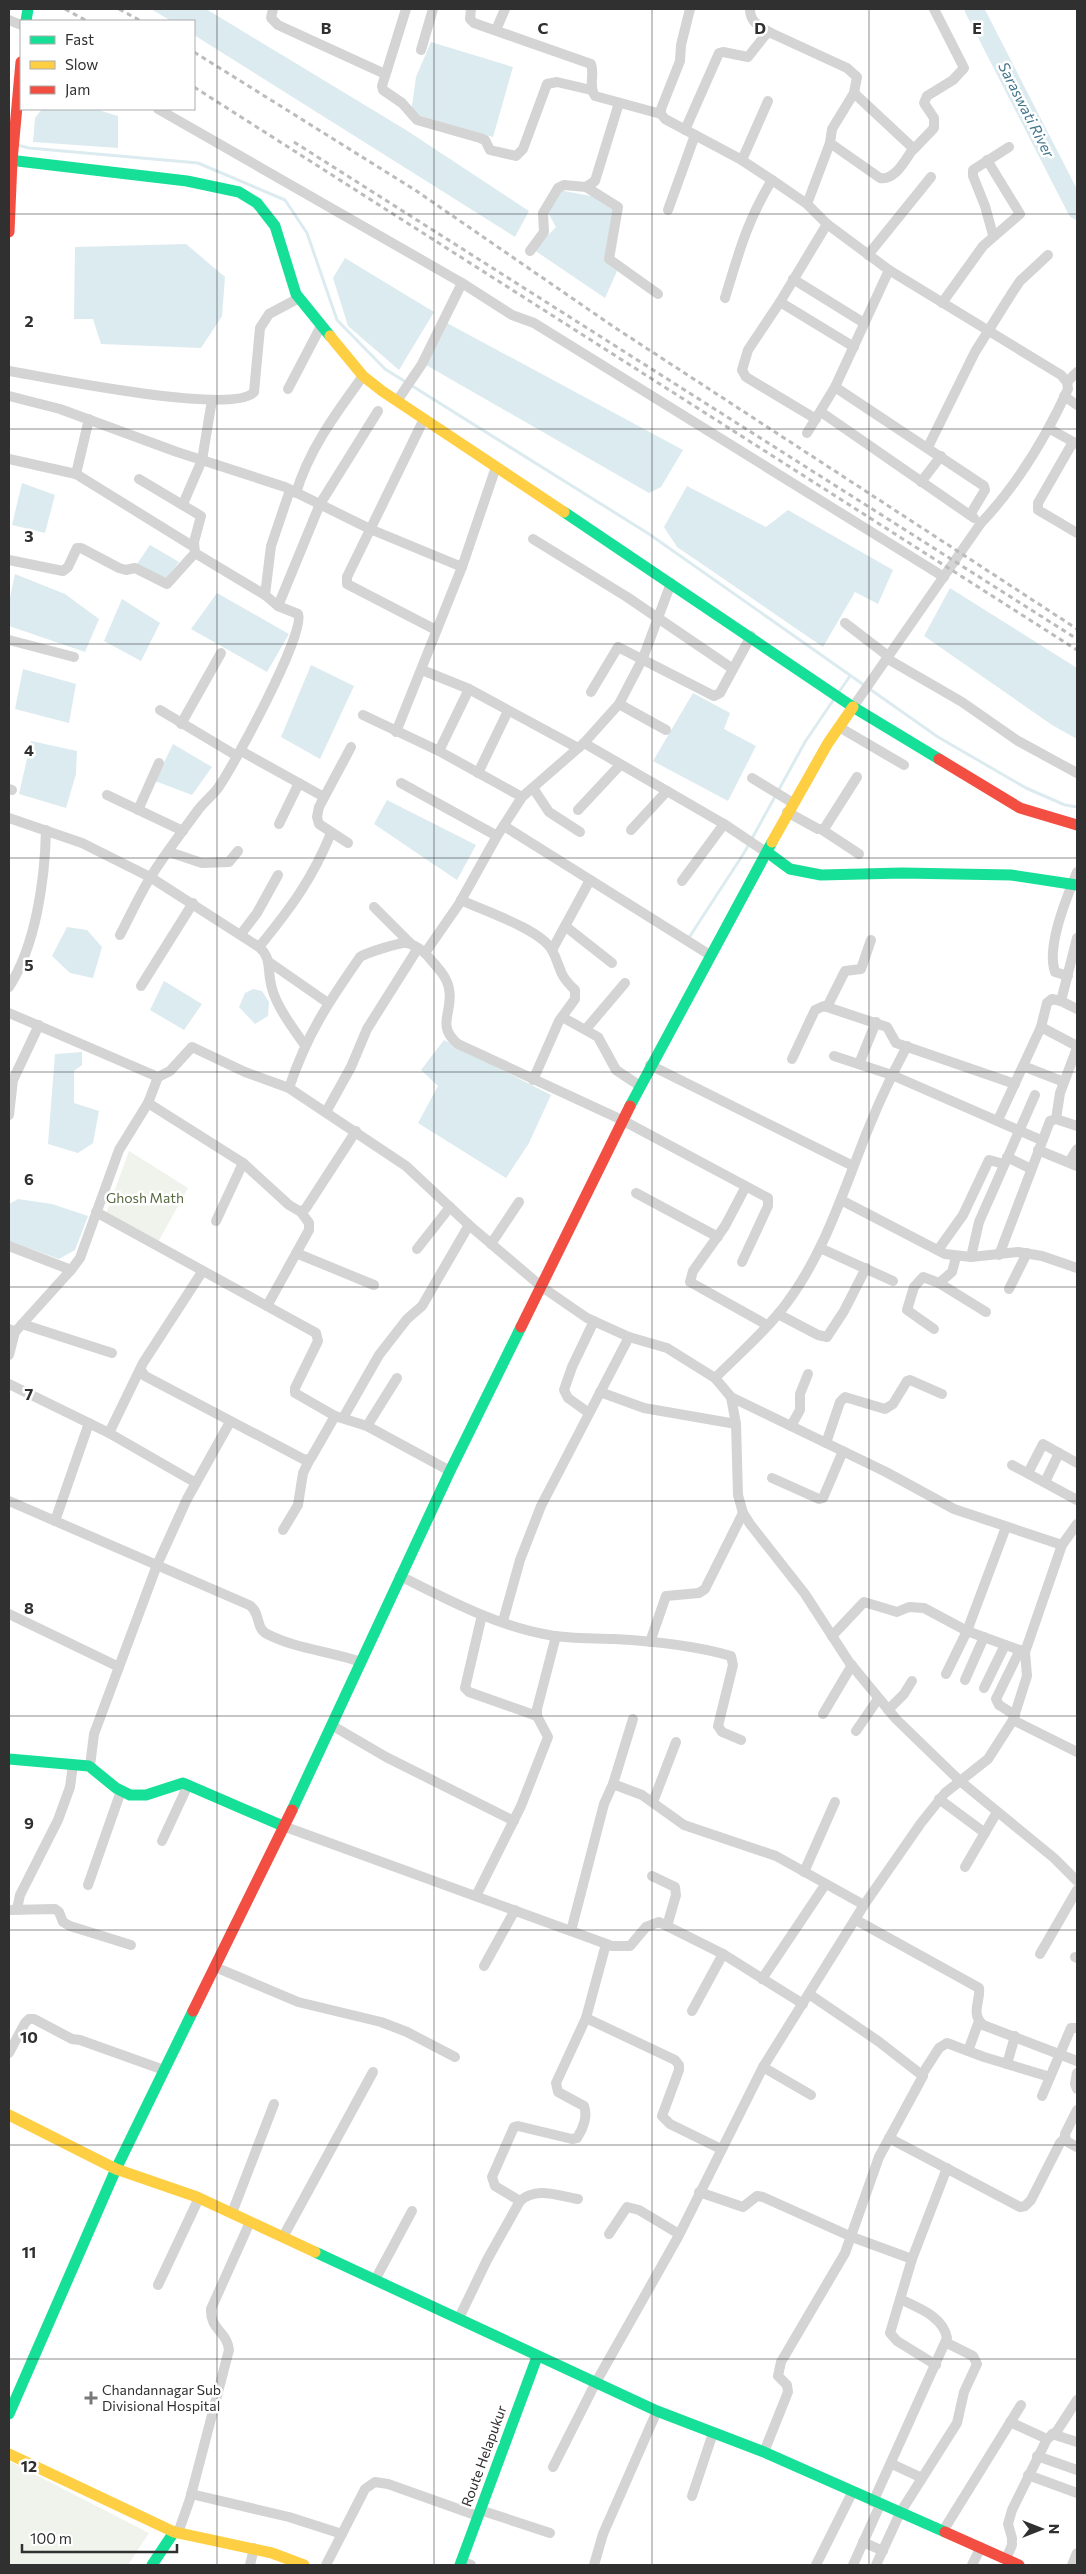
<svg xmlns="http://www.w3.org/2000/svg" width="1086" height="2574" viewBox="0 0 1086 2574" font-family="Commissioner,sans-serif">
<rect width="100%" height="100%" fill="#fff"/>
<g fill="#f0f3ec">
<polygon points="129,1151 188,1188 158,1242 106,1214"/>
<polygon points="9,2461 149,2533 128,2565 9,2565"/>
</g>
<g fill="#dcebf0">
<polygon points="151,9 206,9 406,130 529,211 515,237 194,35 194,21 171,21"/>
<polygon points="431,42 513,67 493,137 411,113 416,77"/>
<polygon points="42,109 95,109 118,116 118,148 33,142 35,118"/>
<polygon points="559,190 596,197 616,207 604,260 617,271 605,298 534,250 556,227 547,211"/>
<polygon points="186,244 225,277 222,316 201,348 101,344 93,319 74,319 75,247"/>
<polygon points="345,258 434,312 399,370 348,326 333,278"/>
<polygon points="447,323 683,450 661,487 649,493 426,365"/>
<polygon points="22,483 55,495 45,533 12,525"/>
<polygon points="687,486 766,527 788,510 893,570 878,604 855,592 823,647 677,547 664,527"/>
<polygon points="150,545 179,562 164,582 137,564"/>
<polygon points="15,574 65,594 99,619 85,652 9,626 9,602"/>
<polygon points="950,588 1077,668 1077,739 1052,725 924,636"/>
<polygon points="217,593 289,634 267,672 191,629"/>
<polygon points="122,599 160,623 141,661 104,641"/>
<polygon points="311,665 354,686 320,759 281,737"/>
<polygon points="23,669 76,684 69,723 15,709"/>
<polygon points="693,693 730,713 724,729 756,746 728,801 653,761"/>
<polygon points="31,741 77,751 76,774 66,808 19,794"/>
<polygon points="173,744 212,767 192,795 155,781"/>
<polygon points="387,800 476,845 457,880 374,824"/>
<polygon points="67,927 87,930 102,947 93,978 70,973 52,956"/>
<polygon points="164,981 202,1004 184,1030 150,1010"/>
<polygon points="253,989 262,991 269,1002 268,1016 255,1024 239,1007 245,993"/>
<polygon points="444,1040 551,1095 529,1143 506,1178 418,1123 438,1086 421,1070"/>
<polygon points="82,1052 82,1065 74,1071 74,1103 99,1111 93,1143 78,1153 48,1144 55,1054"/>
<polygon points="18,1199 52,1204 88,1216 75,1250 59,1259 9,1241 9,1204"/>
</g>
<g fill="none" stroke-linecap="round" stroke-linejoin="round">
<g stroke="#dcebf0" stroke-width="3">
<polyline points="17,145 29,148 198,163 285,200 307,233 337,320 385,369 649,534 938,737 1026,788 1065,805 1077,807"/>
<polyline points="839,692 850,676"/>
<polyline points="690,936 744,853 805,742 834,699"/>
</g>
<polyline stroke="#dcebf0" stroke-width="19" points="974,9 1077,210"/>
<g stroke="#d4d4d4" stroke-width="10">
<polyline points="273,9 271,18 278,25 385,74"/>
<polyline points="406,9 382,86 383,90 402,103 417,120 480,138 485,140 490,150 516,156 523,149 547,84 557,82 591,90"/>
<path d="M471,9L470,19L474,23L591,64C595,75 588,86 595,96L661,114"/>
<path d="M690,9L681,45L680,61L661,109V114L665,119L740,159L772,180L807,204L827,224L889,270L1061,375L1067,382L1068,389C1046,437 1018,484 981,523L853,707"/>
<path d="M750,9C750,23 760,26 771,33"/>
<polyline points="9,20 21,25"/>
<polyline points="496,30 505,9"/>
<polyline points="421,50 433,9"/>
<polyline points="854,93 914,149 934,128 934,118 924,103 927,96 953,80 964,68 934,9"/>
<polyline points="158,109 462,283 512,315 534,323 944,577"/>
<path d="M685,130L719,53L723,52L748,57L767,33H771L847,68L857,77L854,93L832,129L830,143L880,178C895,181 905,160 913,149"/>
<polyline points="742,160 768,101"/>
<polyline points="586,187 618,207 609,259 658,294"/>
<polyline points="807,204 830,143"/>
<polyline points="668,210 695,135"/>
<polyline points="993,235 985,206 973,176 973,170 1009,147"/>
<polyline points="530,251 544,232 543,213 558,188 564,185 586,187 595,181 619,103"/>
<polyline points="868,255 931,177"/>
<polyline points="889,270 835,387 984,486 985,490 970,515"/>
<polyline points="793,279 864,323"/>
<path d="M725,298C739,252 747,221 772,180"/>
<polyline points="780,302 827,224"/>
<polyline points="942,303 983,246 1020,214 987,160"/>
<path d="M9,371C45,377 233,416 254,392L260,328L269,314L299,298"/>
<polyline points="1067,382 1077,372"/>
<polyline points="288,389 321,326"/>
<polyline points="9,396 60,409 177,452 285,487 370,529 462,567"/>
<polyline points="1064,396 1077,405"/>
<polyline points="397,401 422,364 462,283"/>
<polyline points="821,412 974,518"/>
<polyline points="89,419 76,474 194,547"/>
<polyline points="424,419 347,577 347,584 436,630"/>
<polyline points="816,419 746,377 742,370 748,350 780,302 854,347"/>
<polyline points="1050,429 1077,444"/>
<polyline points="807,433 835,387"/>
<polyline points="1073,442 1038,503 1038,510 1077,533"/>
<polyline points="928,447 975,352 1012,293 1020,281 1048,255"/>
<polyline points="9,459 76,474"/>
<polyline points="139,479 201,516 194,542 195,553 265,595"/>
<polyline points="921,482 941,456"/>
<path d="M296,493C309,449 337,412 363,376"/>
<polyline points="183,504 202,460 212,400"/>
<polyline points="533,539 627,597 733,669"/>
<polyline points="9,560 63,571 68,567 77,548 81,548 119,568 126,570 135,568 167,584 195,553"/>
<polyline points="278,606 320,504 378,411"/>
<polyline points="845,623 888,656"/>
<polyline points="9,640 74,657"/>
<polyline points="886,658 962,702 1018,741 1077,773"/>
<polyline points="422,670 469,689 578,748"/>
<polyline points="591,692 618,647 714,696 720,693 751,636"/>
<polyline points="619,704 666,730"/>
<polyline points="160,710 237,756"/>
<polyline points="363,715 439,751 522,797"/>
<polyline points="181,724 221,653"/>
<polyline points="839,727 904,765"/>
<polyline points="396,732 462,567 496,467"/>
<polyline points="584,743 724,824 766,852"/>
<polyline points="241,751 324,797"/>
<polyline points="439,751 469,689"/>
<polyline points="478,773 508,711"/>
<polyline points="752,778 793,803"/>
<polyline points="401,783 497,836 522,797 584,743 619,704 643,658 671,583"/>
<polyline points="533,788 549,812 580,832"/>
<polyline points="9,789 12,790"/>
<polyline points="107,795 183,831"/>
<polyline points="138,810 159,763"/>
<polyline points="578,810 620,765"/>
<polyline points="787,812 818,829 824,829 857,777"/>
<path d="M9,818L82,843L150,877L259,947C270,956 268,966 270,979C273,1003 291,1025 304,1044"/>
<polyline points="279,824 299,783"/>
<polyline points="504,826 710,955"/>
<polyline points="821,829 859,854"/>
<polyline points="631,830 667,791"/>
<polyline points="348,843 319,824 317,817 319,807 351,747"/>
<polyline points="169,852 202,863 229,862 238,851"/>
<polyline points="682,881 724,824"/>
<path d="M461,900C484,911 540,929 552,950C562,969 557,973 575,990V999L559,1021L533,1080"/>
<polyline points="374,907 410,943"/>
<polyline points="565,926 612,963"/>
<polyline points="241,934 257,913 278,875"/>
<path d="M120,935C130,916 139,896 150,878C164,855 182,832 198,810C204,802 212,796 218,788C233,767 307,631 298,614L278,606L265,595L271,546L290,490"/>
<path d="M259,947C290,909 313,878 331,833"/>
<polyline points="552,950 590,880"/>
<path d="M425,953C433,963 447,975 449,989C454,1012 435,1025 458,1044L622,1120L768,1198V1206L742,1262"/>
<polyline points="269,962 328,1003"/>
<path d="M1068,976L1055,972C1046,946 1067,897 1077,872"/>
<polyline points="141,986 193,903"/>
<path d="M9,987C36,945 45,879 46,830"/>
<polyline points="1061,1001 1077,1009"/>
<polyline points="827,1007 845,971 861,969 871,940"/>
<polyline points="9,1013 158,1077 170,1071 192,1047 245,1072 289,1088 406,1166 469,1225 542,1287 587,1318 629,1337 667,1348 715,1378 731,1397 736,1424 738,1495 743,1513 750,1524 805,1594 849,1662 896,1719 960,1781 1054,1858 1077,1881"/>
<polyline points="562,1017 598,1037 616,1070 640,1086"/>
<polyline points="1041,1027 1077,1046"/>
<polyline points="586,1029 625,983"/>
<polyline points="834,1056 892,1075 1041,1140"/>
<polyline points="792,1059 815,1010 824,1006 887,1027 896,1043 1015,1084"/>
<polyline points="859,1064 876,1022"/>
<polyline points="650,1065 853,1166"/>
<polyline points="1023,1066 1064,1082"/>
<path d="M289,1088C307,1034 328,1003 360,957C366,953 400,942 407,943C413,944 420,949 425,953L459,904L497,836"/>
<polyline points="148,1103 243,1163 289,1205 301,1212 306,1208 356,1131"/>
<polyline points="326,1112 351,1067 367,1029 418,948"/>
<polyline points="9,1115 13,1080 39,1025"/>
<polyline points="1056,1119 1060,1093 1077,1048"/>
<polyline points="998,1120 1041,1027 1047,1003 1052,999 1061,1001 1077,938"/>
<polyline points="1038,1150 1077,1166"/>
<polyline points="1007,1157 1031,1169"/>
<polyline points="1069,1162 1077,1149"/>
<polyline points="745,1188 725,1226 693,1271 690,1282 767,1325"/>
<polyline points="636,1193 718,1237"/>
<polyline points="841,1200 945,1254 971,1257 1018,1252 1042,1256 1077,1268"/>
<polyline points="96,1212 316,1333 318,1341 295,1388 295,1393 335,1416 367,1426 450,1471"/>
<polyline points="216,1221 243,1163"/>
<polyline points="491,1244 519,1202"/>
<polyline points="9,1246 71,1270 80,1258 119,1150 148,1103 158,1077"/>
<polyline points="820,1248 893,1281"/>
<polyline points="417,1249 450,1207"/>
<polyline points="938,1250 963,1215 989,1160 1004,1164"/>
<polyline points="296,1253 374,1285"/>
<polyline points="999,1255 1050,1121 1056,1119 1077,1126"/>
<polyline points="971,1257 979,1222 1035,1095"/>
<polyline points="939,1283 952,1272 956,1257"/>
<polyline points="1009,1289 1027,1253"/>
<polyline points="267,1306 309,1230 309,1223 301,1212"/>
<polyline points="778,1314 818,1335 827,1337 844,1311 866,1268"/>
<polyline points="22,1324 112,1353"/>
<polyline points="9,1329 15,1332 71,1270"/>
<polyline points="934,1329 907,1310 914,1287 923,1277 939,1283 986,1312"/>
<polyline points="9,1355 15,1332"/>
<polyline points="141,1370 145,1376 305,1460 311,1458 335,1416"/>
<path d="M715,1378C739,1354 766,1331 786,1304C817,1263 835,1215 853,1168C868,1127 886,1085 907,1046"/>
<polyline points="9,1384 109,1433 196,1483"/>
<polyline points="600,1392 644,1408 736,1424"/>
<polyline points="731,1397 886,1472 954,1509 1062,1545"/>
<polyline points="589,1413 568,1398 564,1390 572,1367 594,1321"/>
<polyline points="343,1418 379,1355 407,1319 422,1306 469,1225"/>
<polyline points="367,1426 397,1378"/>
<polyline points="791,1426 800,1410 800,1394 808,1374"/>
<polyline points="109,1433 143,1363 202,1272"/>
<polyline points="826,1443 840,1402 845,1397 885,1409 893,1404 907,1381 910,1380 942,1394"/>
<polyline points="1012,1465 1077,1500"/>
<polyline points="1028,1473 1043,1444 1077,1463"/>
<polyline points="772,1478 819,1499 823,1498 843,1451"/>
<polyline points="1045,1482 1059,1453"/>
<path d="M9,1501L249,1605C261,1612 255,1628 267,1634C296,1649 330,1651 361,1662"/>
<polyline points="55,1521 89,1423"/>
<polyline points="283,1530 298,1505 303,1473 309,1461"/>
<path d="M400,1576C447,1599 496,1626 549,1635C570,1639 592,1638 614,1639C653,1641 693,1645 731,1656L733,1665L718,1726L722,1732L741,1740"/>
<polyline points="9,1614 119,1667"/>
<polyline points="482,1615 465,1688 469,1692 537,1716"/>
<polyline points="503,1621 520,1560 541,1506 629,1337"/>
<polyline points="832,1636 864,1602 897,1612 909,1607 924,1608 967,1631 1025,1652"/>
<polyline points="650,1642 666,1596 699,1593 705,1589 743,1513"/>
<polyline points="946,1674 967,1631 1006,1527"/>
<polyline points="965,1680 984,1637"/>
<polyline points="984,1688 1005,1645"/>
<polyline points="888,1710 904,1694 912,1681"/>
<polyline points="823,1714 852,1665"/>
<polyline points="1015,1715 999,1705 996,1699 1020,1650"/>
<polyline points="1013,1720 1077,1752"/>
<polyline points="333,1726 386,1757 514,1821"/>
<polyline points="856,1731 878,1699"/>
<polyline points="90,1766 94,1734 157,1565 187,1499 230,1422"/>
<polyline points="613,1784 642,1795 684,1825 776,1856 864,1905"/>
<polyline points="939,1799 985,1833"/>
<polyline points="653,1802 676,1742"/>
<polyline points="283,1826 612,1946 630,1946 646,1927 659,1922 723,1954 803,2004"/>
<polyline points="162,1841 188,1785"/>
<polyline points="965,1867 997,1812"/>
<polyline points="804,1872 835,1802"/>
<polyline points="652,1876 675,1887 676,1895 667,1926"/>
<polyline points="88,1885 121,1791"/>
<polyline points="476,1896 521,1806 548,1737 537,1716 537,1709 556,1636"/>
<polyline points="17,1909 20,1895 58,1820 70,1787 73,1765"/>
<polyline points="9,1910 55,1909 59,1912 63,1922 70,1926 131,1945"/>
<path d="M856,1920L979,1988C981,2001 970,2013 983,2025L1077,2061"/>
<polyline points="571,1931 604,1804 613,1784 633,1719"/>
<polyline points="1040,1954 1077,1890"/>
<polyline points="1075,1957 1077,1958"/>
<polyline points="484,1966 515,1910"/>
<polyline points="215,1967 298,2002 381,2022 407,2032 455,2057"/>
<polyline points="762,1979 825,1885"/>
<polyline points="692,2011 723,1954"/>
<polyline points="586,2018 675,2060 679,2065 679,2070 662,2116 670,2124 721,2149"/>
<polyline points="968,2051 979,2021"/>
<polyline points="9,2053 25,2023 29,2019 34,2019 72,2039 80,2040 164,2070"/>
<polyline points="1007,2064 1015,2036"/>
<polyline points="763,2067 811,2095"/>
<polyline points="923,2073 939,2048 947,2043 984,2057 1050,2077"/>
<polyline points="1077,2073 1075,2084 1077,2089"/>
<polyline points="1042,2096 1071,2028 1077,2028"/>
<polyline points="1077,2110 1065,2134 1066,2141 1077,2147"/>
<polyline points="889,2138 1020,2207 1025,2206 1031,2200 1060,2143 1065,2138"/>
<polyline points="699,2192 743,2207 757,2196 763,2197 852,2237 912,2259"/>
<path d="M520,2201L495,2186L492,2177L514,2127L518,2126L572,2139L577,2138C583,2129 588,2116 584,2106L558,2092L556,2083L586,2018L606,1944"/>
<polyline points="232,2213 274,2104"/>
<polyline points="609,2234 627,2207 639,2210 679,2234"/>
<polyline points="283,2237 373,2072"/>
<polyline points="375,2280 412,2211"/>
<polyline points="158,2285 199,2198"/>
<path d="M459,2318L487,2260L520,2201C536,2186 559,2196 578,2199"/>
<polyline points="936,2365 897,2341 890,2333 912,2259 947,2168"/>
<polyline points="1010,2422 1047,2439"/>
<polyline points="1052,2434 1077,2442"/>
<polyline points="764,2452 788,2392 787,2385 778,2376 781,2362 845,2253 879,2157 923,2076 878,2041 809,1994"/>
<polyline points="1037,2456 1077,2470"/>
<polyline points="892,2464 922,2478"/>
<polyline points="553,2467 595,2384 678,2237 763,2067 864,1905 921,1823 945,1793 988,1759 1013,1720 1027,1676 1025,1652 1062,1545 1077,1524"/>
<polyline points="1028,2475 1077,2493"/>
<polyline points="191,2494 289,2517 342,2534"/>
<polyline points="692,2496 713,2433"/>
<path d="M873,2502L947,2338C943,2316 918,2308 900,2299"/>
<polyline points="480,2510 550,2533"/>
<polyline points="943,2531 1021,2405"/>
<path d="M178,2533L190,2499L229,2350C227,2331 210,2330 211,2309L250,2222"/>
<polyline points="863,2542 883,2551"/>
<polyline points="1006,2559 1012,2545 1012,2538 1008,2524 1012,2510 1047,2439 1057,2431 1077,2400"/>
<polyline points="461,2561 471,2565"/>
<polyline points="250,2565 254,2548"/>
<polyline points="326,2565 365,2489 375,2482 388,2484 478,2516"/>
<polyline points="594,2565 603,2534 657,2411"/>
<polyline points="816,2565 852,2493"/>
<polyline points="853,2565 880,2505"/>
<polyline points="876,2565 900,2513 957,2423 964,2392 977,2364 973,2356 947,2343"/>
<polyline points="972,2565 981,2547"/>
<polyline points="1072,2565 1077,2553"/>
</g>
<g stroke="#16e098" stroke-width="11">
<polyline points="26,21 28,9"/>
<polyline points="9,160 187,181 239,192 257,203 275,226 296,294 330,336"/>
<polyline points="564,512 853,707 939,759"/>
<polyline points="630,1106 772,842"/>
<polyline points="9,1759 89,1766 116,1788 130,1795 146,1795 183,1783 283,1826"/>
<polyline points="292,1810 450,1471 521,1327"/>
<polyline points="315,2252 657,2411 764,2452 945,2532"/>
<polyline points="9,2414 116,2169 193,2011"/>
<polyline points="152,2565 174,2532"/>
<polyline points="460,2565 537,2357"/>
</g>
<g stroke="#ffcf43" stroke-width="11">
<polyline points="330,336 363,376 382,391 564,512"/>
<polyline points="772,842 828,743 853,707"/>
<polyline points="9,2115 116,2169 197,2197 315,2252"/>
<polyline points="9,2454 174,2532 272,2553 304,2565"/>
</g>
<g stroke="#f24e42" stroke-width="11">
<polyline points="9,232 12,161 21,62"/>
<polyline points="939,759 1020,808 1077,825"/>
<polyline points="521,1327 630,1106"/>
<polyline points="193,2011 292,1810"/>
<polyline points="945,2532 1019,2565"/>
</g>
<g stroke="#bcbcbc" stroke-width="3" stroke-dasharray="5 4" stroke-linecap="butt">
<polyline points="65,9 87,21"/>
<polyline points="119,9 141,21"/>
<polyline points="194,52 415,190 614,327 1077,629"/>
<polyline points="194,87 1077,650"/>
<polyline points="294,142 1077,639"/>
</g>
<polyline stroke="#16e098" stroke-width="11" points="771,855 790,869 821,875 902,873 1011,875 1077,885"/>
</g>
<path fill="none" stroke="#303030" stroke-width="1" stroke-opacity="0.55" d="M217,9V2565M434,9V2565M652,9V2565M869,9V2565M9,214H1077M9,429H1077M9,644H1077M9,858H1077M9,1072H1077M9,1287H1077M9,1501H1077M9,1716H1077M9,1930H1077M9,2145H1077M9,2359H1077"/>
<path fill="#787878" stroke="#fff" stroke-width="2" d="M88.5 2390.5h5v5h5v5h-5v5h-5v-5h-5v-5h5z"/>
<g text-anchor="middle" stroke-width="5" stroke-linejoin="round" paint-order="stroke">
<g font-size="14" fill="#576940" stroke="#fff">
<text x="145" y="1203">Ghosh Math</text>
</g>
<g font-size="14" fill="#303030" stroke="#fff" text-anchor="start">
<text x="102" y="2395">Chandannagar Sub<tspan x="102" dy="16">Divisional Hospital</tspan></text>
</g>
<g font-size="14" fill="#303030" stroke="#fff">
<text transform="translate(484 2456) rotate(-70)" y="5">Route Helapukur</text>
</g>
<g font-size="15" font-style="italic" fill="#43778d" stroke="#fff">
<text transform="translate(1026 110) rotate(63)" y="5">Saraswati River</text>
</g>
</g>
<g font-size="16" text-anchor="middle" font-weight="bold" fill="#303030" stroke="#fff" stroke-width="5" stroke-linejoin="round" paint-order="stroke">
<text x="326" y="34">B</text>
<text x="543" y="34">C</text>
<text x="760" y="34">D</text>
<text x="977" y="34">E</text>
<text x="29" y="327">2</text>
<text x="29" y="542">3</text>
<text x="29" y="756">4</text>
<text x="29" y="971">5</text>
<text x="29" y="1185">6</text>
<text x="29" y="1400">7</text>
<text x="29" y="1614">8</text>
<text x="29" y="1829">9</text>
<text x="29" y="2043">10</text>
<text x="29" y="2258">11</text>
<text x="29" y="2472">12</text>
</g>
<rect width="1086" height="2574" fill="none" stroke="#303030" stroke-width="20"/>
<rect x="20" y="20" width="175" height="90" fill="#ffffff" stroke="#acacac"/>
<rect x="30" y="36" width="25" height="8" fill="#16e098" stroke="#acacac"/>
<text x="65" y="45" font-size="15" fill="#303030">Fast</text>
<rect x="30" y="61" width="25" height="8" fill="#ffcf43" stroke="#acacac"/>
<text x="65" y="70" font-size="15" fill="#303030">Slow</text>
<rect x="30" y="86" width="25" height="8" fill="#f24e42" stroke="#acacac"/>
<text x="65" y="95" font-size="15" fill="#303030">Jam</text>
<g transform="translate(1041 2529) rotate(90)" stroke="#ffffff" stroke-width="4" paint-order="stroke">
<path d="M0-4L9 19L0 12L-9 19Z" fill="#303030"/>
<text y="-8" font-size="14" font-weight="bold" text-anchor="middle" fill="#303030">N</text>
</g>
<path d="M22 2544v8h155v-8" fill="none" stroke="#303030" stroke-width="2.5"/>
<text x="30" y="2544" font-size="15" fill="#303030" stroke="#ffffff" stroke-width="4" paint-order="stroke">100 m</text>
</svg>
